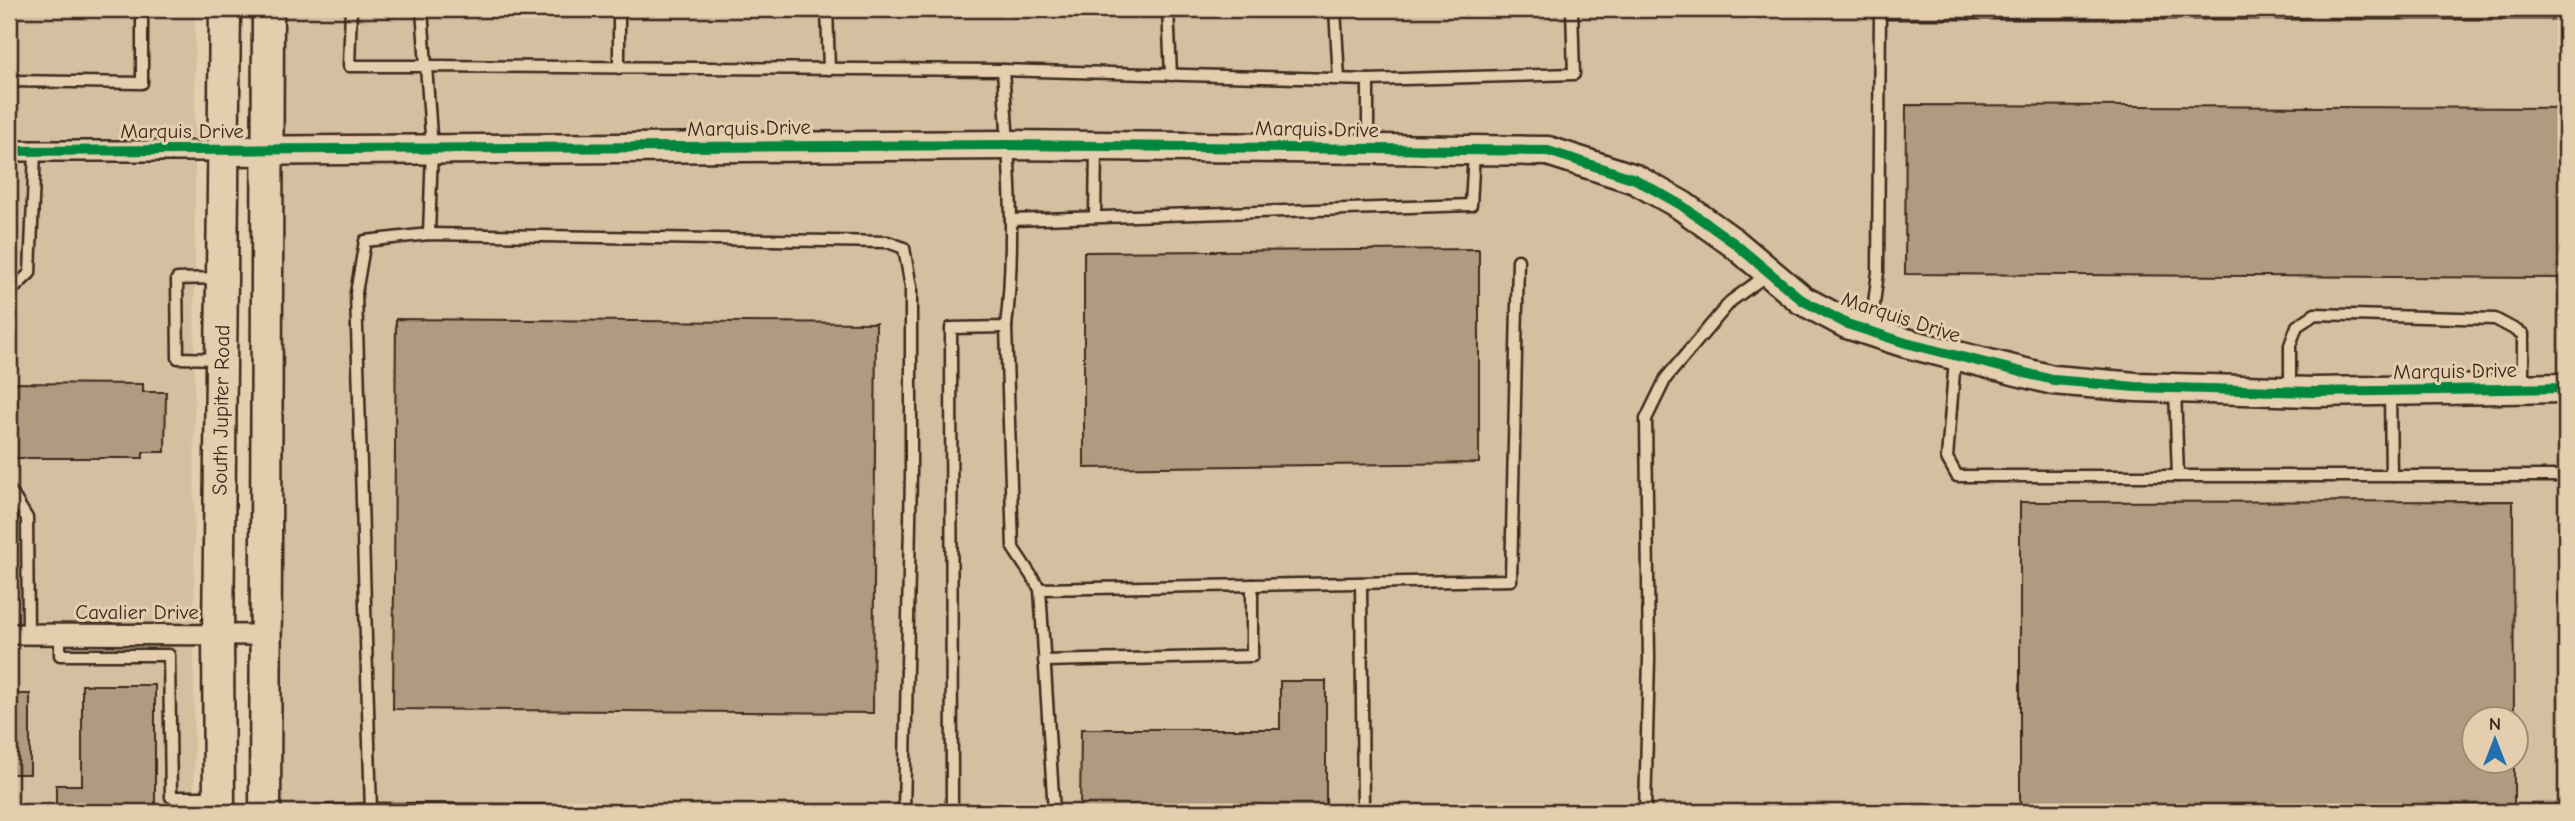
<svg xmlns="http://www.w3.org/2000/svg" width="2575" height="821" viewBox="0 0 2575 821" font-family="'Comic Neue',sans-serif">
<rect width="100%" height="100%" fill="#e4cead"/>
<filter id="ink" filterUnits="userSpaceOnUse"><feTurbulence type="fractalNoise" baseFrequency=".0143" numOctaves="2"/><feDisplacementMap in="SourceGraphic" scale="14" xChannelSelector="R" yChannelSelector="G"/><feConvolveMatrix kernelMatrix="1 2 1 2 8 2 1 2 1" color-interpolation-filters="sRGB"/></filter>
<g filter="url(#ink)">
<g fill="#d4bfa0" fill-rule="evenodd">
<polygon points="9,9 195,9 194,812 9,812"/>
<path d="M284,9H2566V812H279ZM2474,720H2516V762H2474Z"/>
</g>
<g fill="#b09b80" stroke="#3b2a1e" stroke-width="2">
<polygon points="1906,105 2566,108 2566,278 1905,274"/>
<polygon points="1479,249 1479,463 1084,468 1084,252"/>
<polygon points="396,319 876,323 873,713 393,709"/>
<polygon points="9,383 143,384 143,392 166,392 165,452 143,452 143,458 9,458"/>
<polygon points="2513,501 2514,719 2474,719 2474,761 2514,761 2514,805 2020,806 2020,502"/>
<polygon points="1280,681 1326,681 1326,812 1080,812 1081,729 1280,729"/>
<polygon points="82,685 155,685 155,812 56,812 56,785 82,785"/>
<rect x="9" y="694" width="21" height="80"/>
</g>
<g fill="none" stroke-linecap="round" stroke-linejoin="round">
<g stroke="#3b2a1e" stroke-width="15">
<g id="lane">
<polyline points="351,9 349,66 426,66 422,9"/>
<polyline points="619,9 619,68"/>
<polyline points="827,9 829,69"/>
<polyline points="1168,9 1171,75"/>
<polyline points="1335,9 1339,79"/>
<polyline points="1880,13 2566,13"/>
<polyline points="1003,70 1368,80 1368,145"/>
<polyline points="1368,80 1574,74 1572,9"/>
<polyline points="9,81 142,83 142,9"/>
<polyline points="1095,217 1096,147"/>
<polyline points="1011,220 1471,205 1474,152"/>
<path d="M429,234L432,149L426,66L1003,70C1009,156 1016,242 1006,327L951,328L952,812"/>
<polyline points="9,293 30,273 35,151"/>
<polyline points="1006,327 1013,548 1040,589 1511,580 1518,260"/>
<polyline points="1871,327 1878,272 1880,9"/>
<polyline points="217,359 178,358 177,279 218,278"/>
<polyline points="1955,359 1947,458 1957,476 2566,476"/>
<polyline points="2175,389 2178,476"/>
<polyline points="2290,389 2290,345 2297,326 2315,314 2495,319 2523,334 2523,385"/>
<polyline points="2390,393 2391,476"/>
<polyline points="9,489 27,518 28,634"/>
<polyline points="1361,583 1363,812"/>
<polyline points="1040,589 1054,812"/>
<polyline points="60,634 60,655 169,655 171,797 215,797"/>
<polyline points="1044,661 1252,656 1252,585"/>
<polyline points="317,812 371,809 659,812"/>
<polyline points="371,812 356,293 365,241 429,234 888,242 904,248 911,287 911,474 904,812"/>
<polyline points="1645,812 1649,659 1646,419 1666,378 1731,301 1768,274"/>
</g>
</g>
<g stroke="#3b2a1e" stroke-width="24">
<g id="street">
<polyline points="9,151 223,151"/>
<polyline points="9,634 265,635"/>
</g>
</g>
<g stroke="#3b2a1e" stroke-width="33">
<polyline id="secondary" points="223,151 1008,145 1548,151 1635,179 1681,205 1734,243 1802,300 1847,324 1906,343 2053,380 2136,387 2313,392 2566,388"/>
</g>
<g stroke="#3b2a1e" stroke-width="35">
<g id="primary">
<polyline points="219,812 218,635 225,9"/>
<polyline points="265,812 268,9"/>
</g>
</g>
<use href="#lane" stroke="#e4cead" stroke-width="10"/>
<use href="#street" stroke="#e4cead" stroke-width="19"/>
<use href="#secondary" stroke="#e4cead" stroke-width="28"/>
<use href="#primary" stroke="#e4cead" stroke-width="30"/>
<g stroke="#e4cead" stroke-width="15">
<polyline id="cycleway" points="9,151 1008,145 1548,151 1635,179 1681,205 1734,243 1802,300 1847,324 1906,343 2053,380 2136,387 2313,392 2566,388"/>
</g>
<use href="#cycleway" stroke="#00873e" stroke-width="10"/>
</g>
</g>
<g text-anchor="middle" stroke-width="6" stroke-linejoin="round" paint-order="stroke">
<g font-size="21" fill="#3b2a1e" stroke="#e4cead">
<text transform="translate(749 128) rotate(-1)" y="7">Marquis Drive</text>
<text transform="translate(1317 129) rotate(1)" y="7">Marquis Drive</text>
<text x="182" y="138">Marquis Drive</text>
<text transform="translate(1901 317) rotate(18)" y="7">Marquis Drive</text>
<text transform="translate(2455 371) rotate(-1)" y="7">Marquis Drive</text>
<text transform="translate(221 410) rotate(-89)" y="7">South Jupiter Road</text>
<text x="137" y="619">Cavalier Drive</text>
</g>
</g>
<rect width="2575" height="821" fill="none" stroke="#e4cead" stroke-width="35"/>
<rect x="18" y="18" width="2540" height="786" fill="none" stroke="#3b2a1e" stroke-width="2.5" filter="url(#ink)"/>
<g transform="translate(2495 740)"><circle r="33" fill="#e4cead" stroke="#a08c74" stroke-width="2"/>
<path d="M0-5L12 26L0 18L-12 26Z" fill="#1f6fb2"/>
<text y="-10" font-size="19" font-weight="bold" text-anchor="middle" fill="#3b2a1e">N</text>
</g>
</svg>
